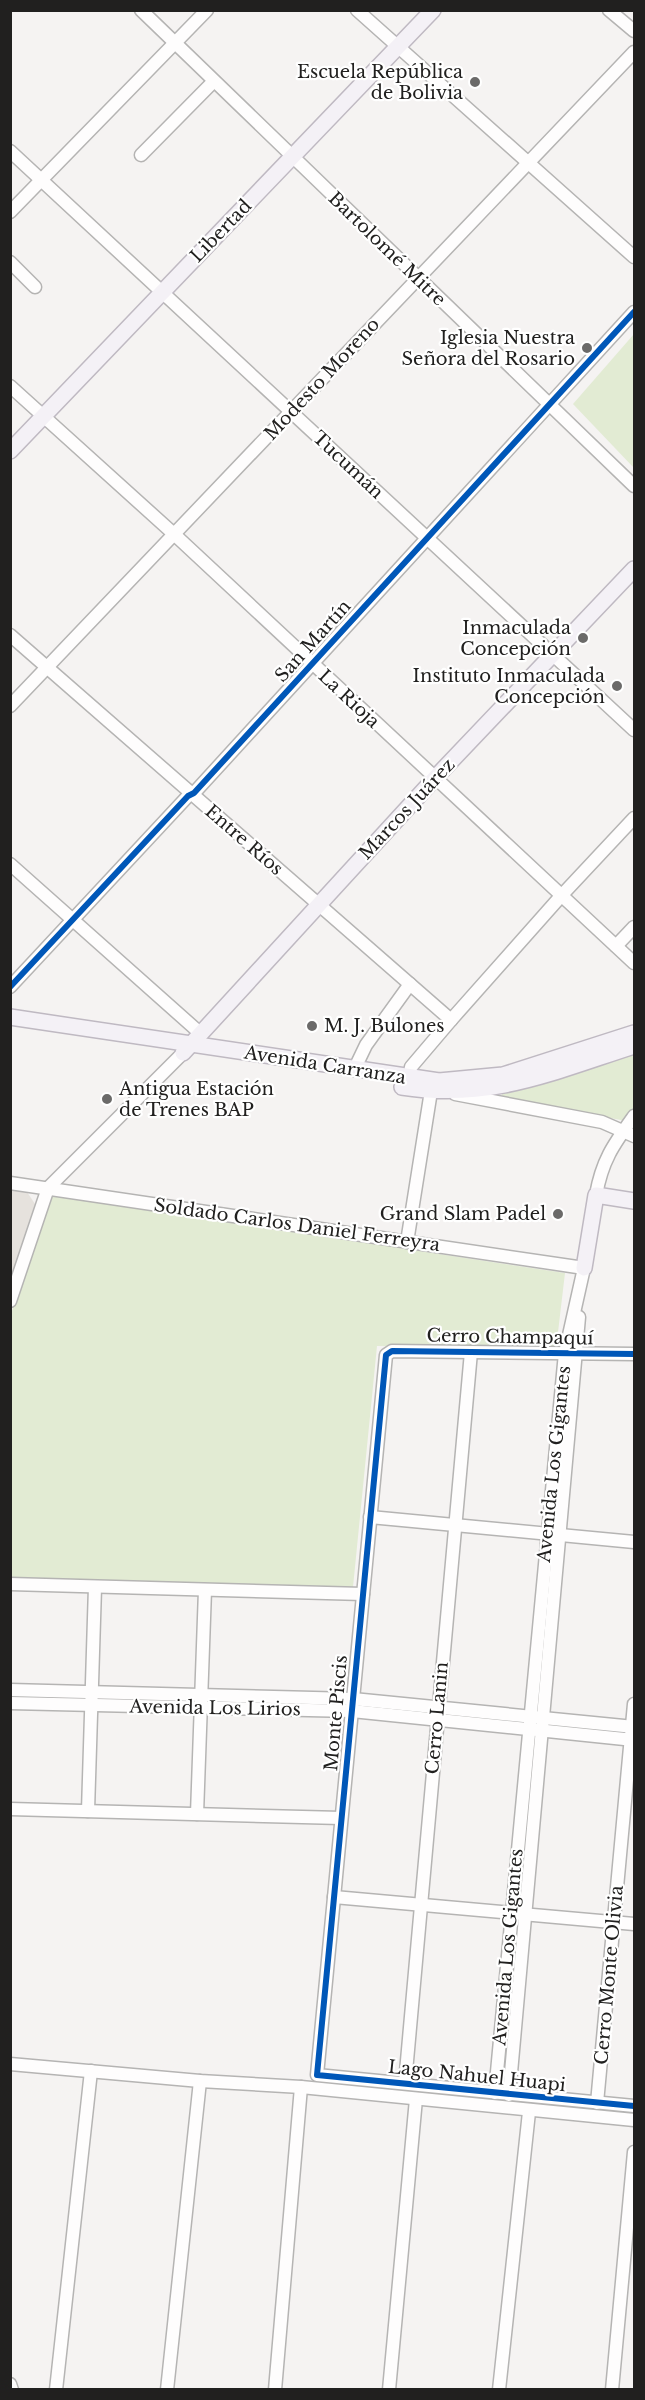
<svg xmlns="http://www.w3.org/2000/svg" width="645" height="2400" viewBox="0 0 645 2400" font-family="'Libre Baskerville',serif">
<rect width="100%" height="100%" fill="#f5f3f2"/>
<polygon fill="#e6e2dd" points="11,1190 27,1192 35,1204 11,1279"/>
<g fill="#e2ebd3">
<polygon points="634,334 634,468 573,404"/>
<polygon points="634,1050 634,1111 626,1121 501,1097 503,1092 529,1087"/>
<polygon points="49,1195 565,1273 556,1349 377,1346 353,1587 11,1578 11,1314"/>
</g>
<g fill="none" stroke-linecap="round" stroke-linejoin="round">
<g stroke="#b5b4b3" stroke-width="15">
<g id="minor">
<polyline points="141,10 634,486"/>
<polyline points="357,10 634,257"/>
<polyline points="609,10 634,31"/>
<polyline points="10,151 634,730"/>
<polyline points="141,155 213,82"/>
<polyline points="10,212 207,10"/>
<polyline points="10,262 35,287"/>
<polyline points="10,386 175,535 634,963"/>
<polyline points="10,635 451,1020"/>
<polyline points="10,706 634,52"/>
<polyline points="10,864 200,1033"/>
<polyline points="616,946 634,927"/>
<polyline points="10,987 188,796 194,793 634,312"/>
<polyline points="354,1070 366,1045 410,984"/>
<polyline points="411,1085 409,1078 411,1067 451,1020 561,896 634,818"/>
<polyline points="455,1094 602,1122 634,1136"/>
<polyline points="10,1183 584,1268"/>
<path d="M596,1195C602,1160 614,1144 634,1116"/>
<polyline points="407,1242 431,1091"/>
<polyline points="10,1301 48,1188 183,1053"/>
<polyline points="634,1354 392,1351 386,1355 317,2075 634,2106"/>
<polyline points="370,1517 634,1542"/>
<polyline points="10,1584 363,1594"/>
<polyline points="10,1690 353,1699 634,1727"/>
<polyline points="10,1703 352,1711 634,1740"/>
<polyline points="10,1809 341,1818"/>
<polyline points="88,1811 95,1587"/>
<polyline points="197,1814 205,1590"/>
<polyline points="334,1897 634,1924"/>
<polyline points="10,2064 200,2081 301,2087 634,2120"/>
<polyline points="405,2083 471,1352"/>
<polyline points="495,2093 565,1353 584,1268"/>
<polyline points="509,2095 579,1317"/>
<polyline points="597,2103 634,1704"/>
<polyline points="10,2384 12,2390"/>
<polyline points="56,2390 91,2071"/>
<polyline points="167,2390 200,2081"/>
<polyline points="275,2390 301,2087"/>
<polyline points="389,2390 416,2099"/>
<polyline points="499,2390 529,2112"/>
<polyline points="612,2390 634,2152"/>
</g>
</g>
<g stroke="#bfb9c2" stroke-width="18">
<g id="major">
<polyline points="10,451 433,10"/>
<polyline points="10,1017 439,1081 503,1075 634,1033"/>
<polyline points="183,1053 435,778 634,569"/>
<path d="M402,1087C489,1101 553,1072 634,1046"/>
<polyline points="584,1268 596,1195 634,1201"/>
</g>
</g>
<use href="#minor" stroke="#fefdfd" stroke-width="12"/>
<use href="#major" stroke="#f4f1f6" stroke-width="15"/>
<g stroke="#fff" stroke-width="10">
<g id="cycleway">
<polyline points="10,987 188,796 194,793 634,312"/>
<polyline points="634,1354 392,1351 386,1355 317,2075 634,2106"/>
</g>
</g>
<use href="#cycleway" stroke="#0057b8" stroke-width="6"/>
</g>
<g fill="#6b6a69" stroke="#fff" stroke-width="2">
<circle cx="475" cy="82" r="6"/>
<circle cx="587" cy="348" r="6"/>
<circle cx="583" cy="638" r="6"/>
<circle cx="617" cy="686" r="6"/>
<circle cx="312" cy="1026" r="6"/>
<circle cx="107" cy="1099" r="6"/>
<circle cx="558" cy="1214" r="6"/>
</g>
<g text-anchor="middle" stroke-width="4.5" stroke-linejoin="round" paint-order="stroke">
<g font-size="18" fill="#21201f" stroke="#fff" text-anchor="end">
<text x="463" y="78">Escuela República<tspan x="463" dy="21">de Bolivia</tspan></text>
<text x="575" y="344">Iglesia Nuestra<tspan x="575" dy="21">Señora del Rosario</tspan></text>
<text x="571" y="634">Inmaculada<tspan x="571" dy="21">Concepción</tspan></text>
<text x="605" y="682">Instituto Inmaculada<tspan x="605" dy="21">Concepción</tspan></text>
<text x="324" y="1032" text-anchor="start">M. J. Bulones</text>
<text x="119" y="1095" text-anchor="start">Antigua Estación<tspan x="119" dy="21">de Trenes BAP</tspan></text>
<text x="546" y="1220">Grand Slam Padel</text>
</g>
<g font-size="18" fill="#21201f" stroke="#fff">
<text transform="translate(221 231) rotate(-46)" y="6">Libertad</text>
<text transform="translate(387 249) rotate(44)" y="6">Bartolomé Mitre</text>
<text transform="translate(322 379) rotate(-47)" y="6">Modesto Moreno</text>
<text transform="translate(348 465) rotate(43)" y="6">Tucumán</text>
<text transform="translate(313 641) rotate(-48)" y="6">San Martín</text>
<text transform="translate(349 699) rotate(43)" y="6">La Rioja</text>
<text transform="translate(407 809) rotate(-47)" y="6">Marcos Juárez</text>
<text transform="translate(244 840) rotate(41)" y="6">Entre Ríos</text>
<text transform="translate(325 1065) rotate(9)" y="6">Avenida Carranza</text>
<text transform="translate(297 1225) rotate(8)" y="6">Soldado Carlos Daniel Ferreyra</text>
<text transform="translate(510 1337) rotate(1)" y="6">Cerro Champaquí</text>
<text transform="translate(554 1464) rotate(-84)" y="6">Avenida Los Gigantes</text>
<text transform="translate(215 1708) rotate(1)" y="6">Avenida Los Lirios</text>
<text transform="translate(336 1713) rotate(-85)" y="6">Monte Piscis</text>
<text transform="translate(437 1718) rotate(-85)" y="6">Cerro Lanin</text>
<text transform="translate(508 1947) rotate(-85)" y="6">Avenida Los Gigantes</text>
<text transform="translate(609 1975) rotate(-85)" y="6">Cerro Monte Olivia</text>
<text transform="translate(477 2076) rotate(6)" y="6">Lago Nahuel Huapi</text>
</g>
</g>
<rect width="645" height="2400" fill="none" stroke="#21201f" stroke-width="24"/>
</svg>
